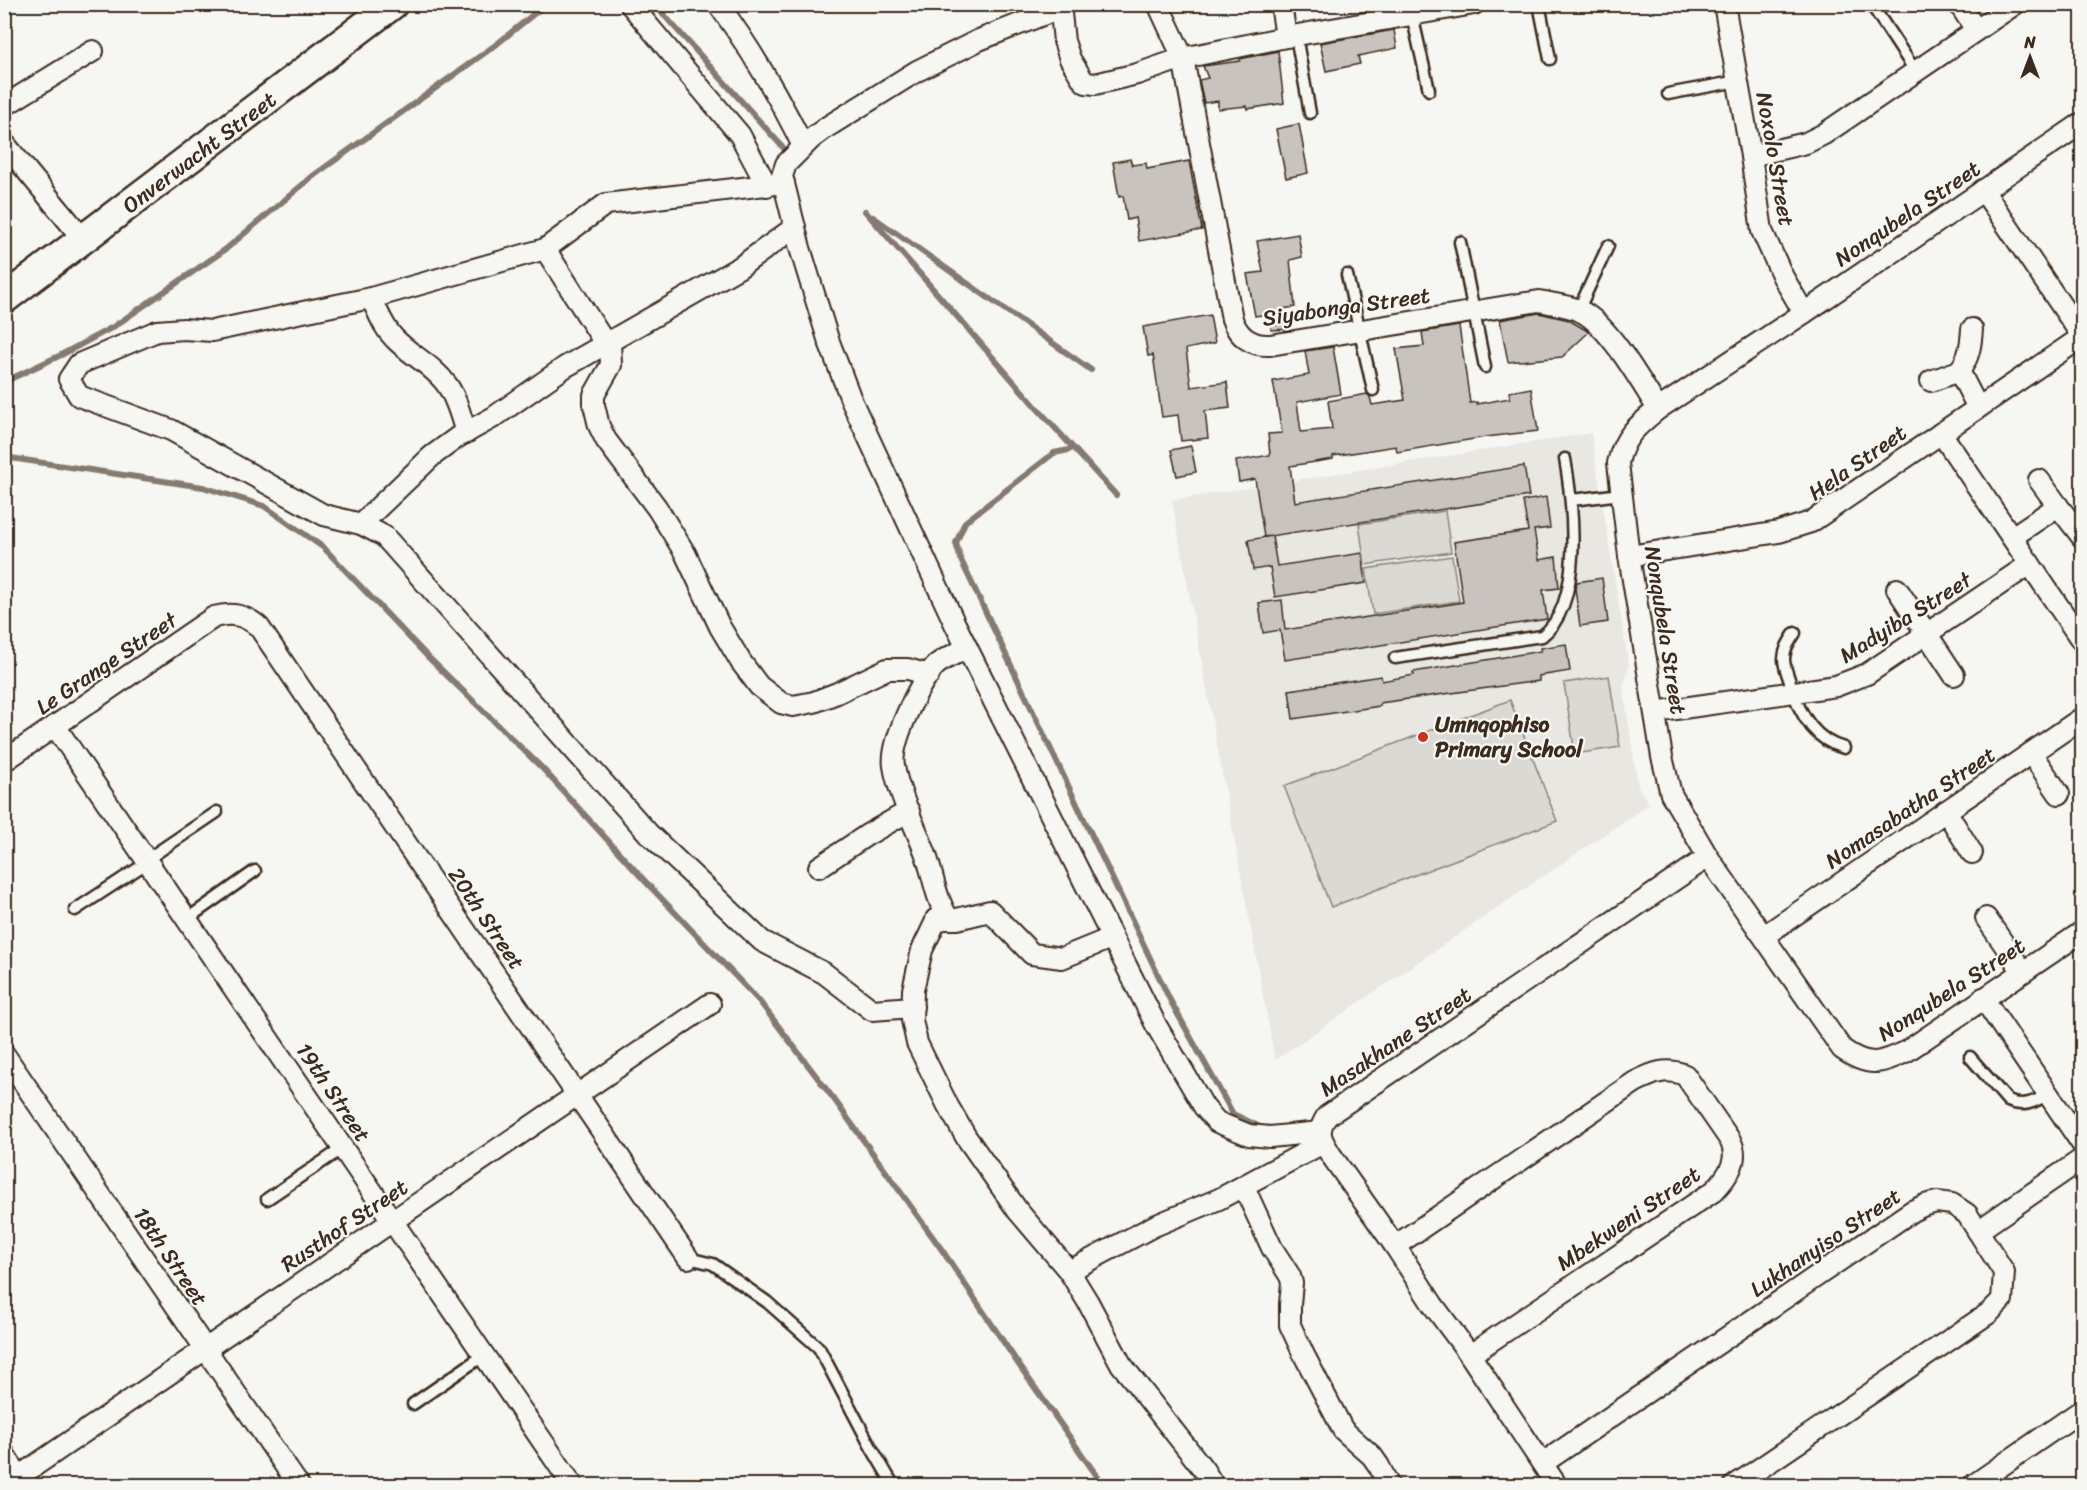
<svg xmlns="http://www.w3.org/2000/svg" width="2087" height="1490" viewBox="0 0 2087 1490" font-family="Sriracha,sans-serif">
<rect width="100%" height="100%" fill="#f6f6f2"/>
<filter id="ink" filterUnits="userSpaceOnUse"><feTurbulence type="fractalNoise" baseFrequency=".0167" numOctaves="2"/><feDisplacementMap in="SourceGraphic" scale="12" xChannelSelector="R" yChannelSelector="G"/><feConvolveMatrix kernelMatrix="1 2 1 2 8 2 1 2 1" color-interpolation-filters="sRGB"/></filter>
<g filter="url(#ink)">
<polygon fill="#e8e7e2" points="1591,433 1629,667 1623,687 1638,786 1649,804 1275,1060 1172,500"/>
<g fill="#dad9d3" stroke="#8a8278" stroke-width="1.5">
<polygon points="1445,511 1451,552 1365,565 1359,524"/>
<polygon points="1452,556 1459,601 1373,614 1366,569"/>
<polygon points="1609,676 1620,747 1575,754 1564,683"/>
<polygon points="1510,700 1557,821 1331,907 1284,786"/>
</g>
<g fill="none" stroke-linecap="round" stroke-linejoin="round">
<g stroke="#857a71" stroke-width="6">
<polyline points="654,4 789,154"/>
<polyline points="865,211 1036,407 1116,495"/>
<polyline points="873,217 1091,370"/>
<polyline points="4,382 61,355 113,327 226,249 313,176 497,44 546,4"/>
<polyline points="1072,447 1069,450 1054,453 965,522 956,543 960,558 1170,1000 1233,1114 1260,1127"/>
<polyline points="4,457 203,487 264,506 324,548 427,656 542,768 643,879 760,1002 836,1102 942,1250 1019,1365 1104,1486"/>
</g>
</g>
<g fill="#c8c3be" stroke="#3b2a1e" stroke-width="1.5">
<polygon points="1394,30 1397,48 1358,56 1360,64 1326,71 1320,43"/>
<polygon points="1278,51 1284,103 1247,109 1247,106 1218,109 1218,101 1204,103 1199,80 1208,78 1203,66 1240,61 1240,59"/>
<polygon points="1299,124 1308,173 1286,178 1276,129"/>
<polygon points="1130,159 1132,165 1146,163 1147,169 1189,161 1202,230 1139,241 1135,218 1127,220 1123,196 1119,197 1113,162"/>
<polygon points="1298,234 1302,257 1290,260 1295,307 1282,309 1290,329 1271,330 1270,314 1255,316 1247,274 1263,272 1257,241"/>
<polygon points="1539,313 1569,320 1589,332 1562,357 1508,362 1500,320"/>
<polygon points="1210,315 1215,343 1186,349 1191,387 1227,382 1230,408 1205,411 1208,438 1181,441 1178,415 1162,417 1153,355 1148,356 1143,327"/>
<polygon points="1459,326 1470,403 1477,402 1477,404 1510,398 1509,392 1531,388 1538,431 1486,437 1397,452 1396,446 1333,456 1333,459 1290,466 1295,502 1524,466 1529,496 1264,537 1255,479 1239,482 1236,461 1270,455 1268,434 1282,433 1273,381 1309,375 1305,351 1333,347 1341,394 1297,402 1301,432 1332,429 1328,401 1367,394 1370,397 1372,405 1405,400 1396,349 1424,346 1422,332"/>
<polygon points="1191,446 1196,472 1177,476 1171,450"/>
<polygon points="1546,497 1550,528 1534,530 1539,560 1556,557 1559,588 1543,590 1547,619 1285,660 1280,630 1263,633 1259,603 1282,600 1285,630 1463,602 1454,542 1528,531 1523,501"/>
<polygon points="1272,536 1277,566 1362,553 1366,583 1275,597 1270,567 1253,570 1248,540"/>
<polygon points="1602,578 1608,622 1580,626 1575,588 1577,582"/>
<polygon points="1566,644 1570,671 1539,676 1539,681 1380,703 1380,706 1293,719 1289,690 1381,676 1382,681 1414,675 1413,672 1541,651 1540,648"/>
</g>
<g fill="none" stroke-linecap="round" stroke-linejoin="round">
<g stroke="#3b2a1e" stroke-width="15">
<g id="lane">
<polyline points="1539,4 1550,59"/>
<polyline points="1871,4 1916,72"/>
<polyline points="1412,15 1429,90"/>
<polyline points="1296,36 1310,113"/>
<polyline points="1668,94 1738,81"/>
<polyline points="1460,242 1485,367"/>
<polyline points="1347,275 1373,390"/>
<polyline points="1578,311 1608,246"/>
<polyline points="1572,500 1621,494"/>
<path d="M1795,633C1790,641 1784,649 1784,659C1784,667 1788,675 1790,682C1798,711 1813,740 1844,748"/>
<path d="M1395,658L1542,636C1584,604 1573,505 1565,459"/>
<polyline points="146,860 217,812"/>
<polyline points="75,910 148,862"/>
<polyline points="187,919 255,871"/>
<path d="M1970,1057L2008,1101C2023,1108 2035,1102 2048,1094"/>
<polyline points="267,1199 343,1148"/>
<polyline points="688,1258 713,1264 767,1302 819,1348 871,1447 894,1486"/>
<polyline points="413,1404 484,1355"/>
</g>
</g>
<g stroke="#3b2a1e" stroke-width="24">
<g id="street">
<polyline points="630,4 740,135 767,186"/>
<path d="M718,4C751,49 779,97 803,146"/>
<polyline points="1060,4 1064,41 1070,59 1083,80 1086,83 1095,84 1137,74 1183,58 1286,37 1474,4"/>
<path d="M1158,4L1183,58L1232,319C1238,336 1251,346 1270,345L1539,301C1553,304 1570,305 1584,313C1611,329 1641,382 1658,409"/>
<polyline points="1281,4 1286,37"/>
<polyline points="1724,4 1751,156 1762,231 1783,277 1804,313"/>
<polyline points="1959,4 1976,30"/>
<polyline points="1060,8 979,40 917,71 827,127 811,139 786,164 782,176 800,248 828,339 852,402 955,624 1156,1025 1204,1107 1217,1122 1249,1135 1270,1137 1320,1132"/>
<polyline points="4,106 93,51"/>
<path d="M2082,123L1804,313L1658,409C1637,426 1624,436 1618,463L1629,556L1662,757L1671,794L1708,857L1842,1049C1867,1067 1880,1065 1907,1051L2082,932"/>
<polyline points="4,143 83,239"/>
<polyline points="1751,156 1806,143 1824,134 2015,4"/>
<polyline points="784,183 606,204 545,249 371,298 298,313 212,331 184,329 157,331 79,364 69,379 79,396 171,430 324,515 361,524 384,536 648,833 762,941 824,973 872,1010 913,1007"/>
<polyline points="1983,190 2082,336"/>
<polyline points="545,249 605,343"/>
<path d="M371,298C378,311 383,327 394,338C410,355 433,365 447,385C457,399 461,417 466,433"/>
<path d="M1972,329C1971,345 1969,359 1959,371L1978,408"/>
<polyline points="610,340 611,365 594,395 594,405 599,426 606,440 657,508 685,553 720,627 741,662 759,686 781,703 793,706 814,702 837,693 887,669 908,669 929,675"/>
<polyline points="1931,381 1959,371"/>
<polyline points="1941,433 2082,641"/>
<polyline points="2039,480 2058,506"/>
<polyline points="361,524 432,456 458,437 494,417 565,367 740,267 795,227"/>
<polyline points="2012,537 2058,506 2082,537"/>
<polyline points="1629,556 1779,532 1811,522 2082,337"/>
<polyline points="1897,589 1954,675"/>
<path d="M967,648C957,654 943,658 935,666C919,683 890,743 894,766C898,792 915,826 925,852C933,873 935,897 947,916L935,923L922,950L913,990L912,1020L917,1043L948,1106L966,1137L1018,1211L1069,1271L1088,1302L1121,1364L1204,1470L1214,1486"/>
<polyline points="1655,712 1836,686 1867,674 2030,564"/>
<polyline points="55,726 573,1486"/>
<polyline points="2031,753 2059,794"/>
<path d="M4,761L214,617C232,612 245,615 259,627L688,1258"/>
<polyline points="1946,811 1972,853"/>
<polyline points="819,867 867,835 909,811"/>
<polyline points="1986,918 2023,972"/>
<polyline points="936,919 957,919 990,911 1032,954 1062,958 1111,938"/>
<polyline points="1764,936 2082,718"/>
<polyline points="1983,998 2082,1144"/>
<polyline points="4,1054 299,1486"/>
<polyline points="1244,1187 1272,1248 1290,1276 1292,1283 1290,1304 1290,1325 1304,1355 1343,1430 1372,1456 1379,1466 1389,1486"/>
<polyline points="1978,1231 2082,1159"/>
<path d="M1395,1246L1635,1082C1653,1073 1666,1067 1685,1075L1730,1140C1741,1160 1727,1177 1714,1191L1470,1355"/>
<polyline points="1069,1271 1154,1226 1219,1199 1323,1143"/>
<polyline points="4,1454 25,1486"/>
<polyline points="1543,1463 1912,1211 1925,1205 1937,1202 1952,1204 1967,1214 2004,1272 2002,1300 1989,1313 1734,1486"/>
<polyline points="5,1486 710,1004"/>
<path d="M1557,1486L1470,1355L1433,1305L1395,1246L1331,1155C1321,1139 1316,1132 1327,1116L1708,857"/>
<polyline points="1972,1486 2082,1410"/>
</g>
</g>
<g stroke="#3b2a1e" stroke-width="33">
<polyline id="secondary" points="4,299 393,4"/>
</g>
<use href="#lane" stroke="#f6f6f2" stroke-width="10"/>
<use href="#street" stroke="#f6f6f2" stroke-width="20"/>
<use href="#secondary" stroke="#f6f6f2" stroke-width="28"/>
</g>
</g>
<circle fill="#c8321e" stroke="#f6f6f2" stroke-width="2" cx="1423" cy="737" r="6"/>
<g text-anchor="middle" stroke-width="4.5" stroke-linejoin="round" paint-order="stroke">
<g font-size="22" fill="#3b2a1e" stroke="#f6f6f2">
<text transform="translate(199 152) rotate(-37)" y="8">Onverwacht Street</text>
<text transform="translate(1776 159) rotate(80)" y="8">Noxolo Street</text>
<text transform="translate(1907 213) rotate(-34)" y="8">Nonqubela Street</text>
<text transform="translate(1346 306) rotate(-8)" y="8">Siyabonga Street</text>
<text transform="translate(1857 462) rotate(-35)" y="8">Hela Street</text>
<text transform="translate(1905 617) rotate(-32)" y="8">Madyiba Street</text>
<text transform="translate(1666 630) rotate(81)" y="8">Nonqubela Street</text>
<text transform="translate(106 663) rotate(-34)" y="8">Le Grange Street</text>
<text transform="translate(1910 807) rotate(-34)" y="8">Nomasabatha Street</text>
<text transform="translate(487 918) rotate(56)" y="8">20th Street</text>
<text transform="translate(1951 989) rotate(-33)" y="8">Nonqubela Street</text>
<text transform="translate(1395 1041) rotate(-34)" y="8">Masakhane Street</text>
<text transform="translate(334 1092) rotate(56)" y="8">19th Street</text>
<text transform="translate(1628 1218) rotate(-34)" y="8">Mbekweni Street</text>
<text transform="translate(344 1225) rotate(-34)" y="8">Rusthof Street</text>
<text transform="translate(1825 1242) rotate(-34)" y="8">Lukhanyiso Street</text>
<text transform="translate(171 1256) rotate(56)" y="8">18th Street</text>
</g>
<g font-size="22" font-weight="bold" fill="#3b2a1e" stroke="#f6f6f2" text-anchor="start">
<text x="1435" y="732">Umnqophiso<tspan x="1435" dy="25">Primary School</tspan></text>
</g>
</g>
<rect width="2087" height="1490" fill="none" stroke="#f6f6f2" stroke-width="24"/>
<rect x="12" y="12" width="2063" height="1466" fill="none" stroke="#3b2a1e" stroke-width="2" filter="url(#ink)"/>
<g transform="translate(2030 57)" stroke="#f6f6f2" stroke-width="4.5" paint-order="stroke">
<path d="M0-4.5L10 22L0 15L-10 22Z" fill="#3b2a1e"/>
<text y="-9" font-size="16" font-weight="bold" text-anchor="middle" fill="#3b2a1e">N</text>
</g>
</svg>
